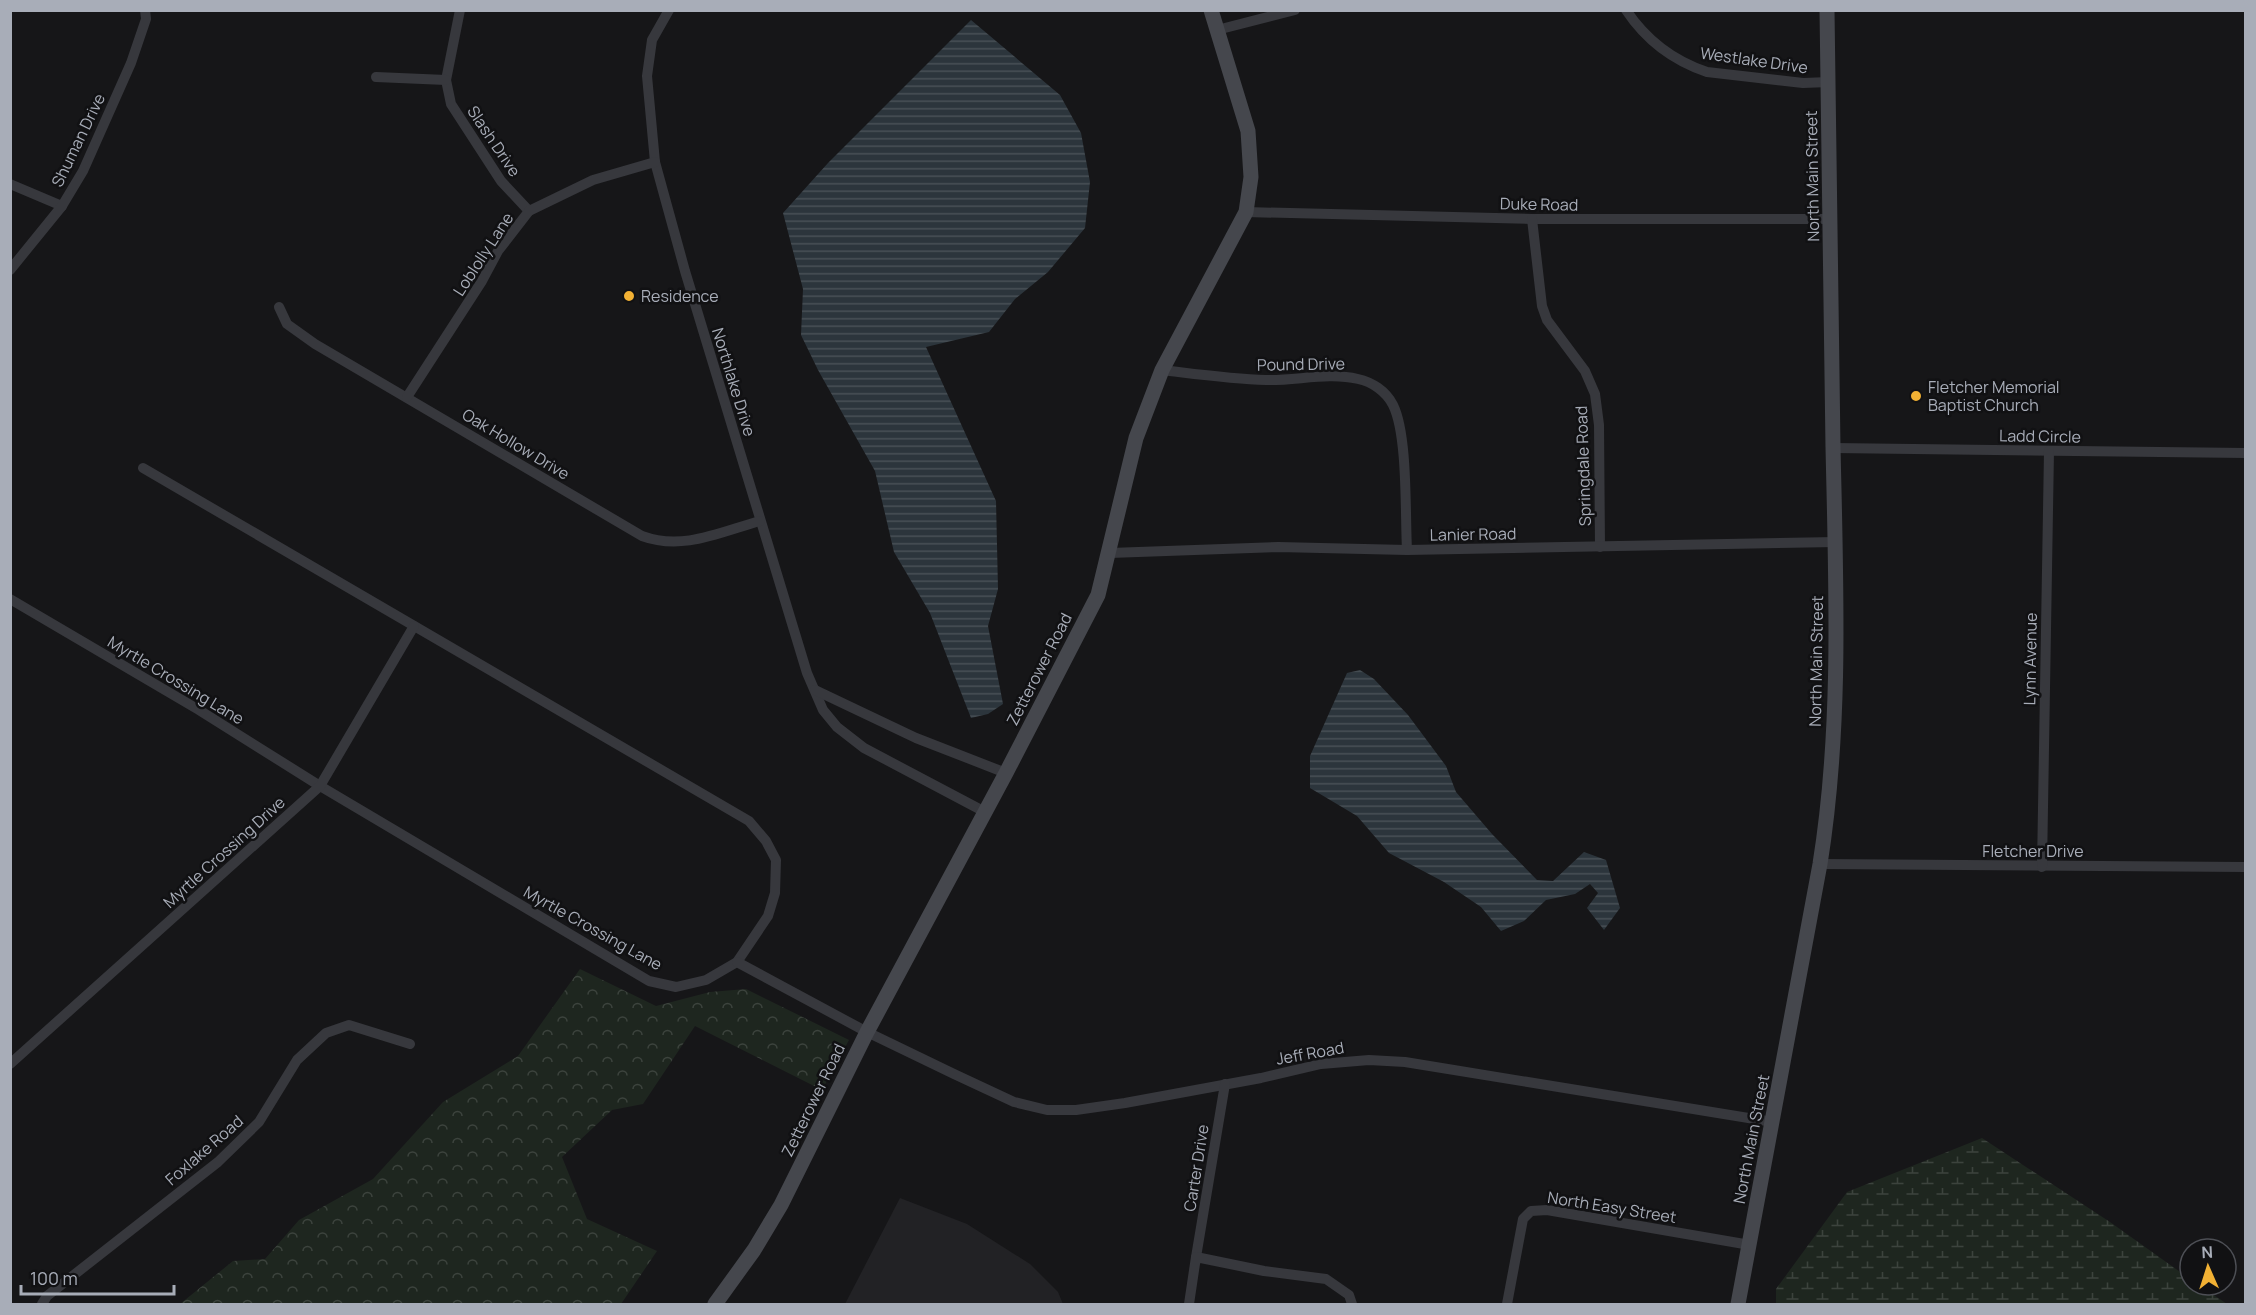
<svg xmlns="http://www.w3.org/2000/svg" width="2256" height="1315" viewBox="0 0 2256 1315" font-family="Manrope,sans-serif">
<defs>
<pattern id="forest-crowns" width="20" height="18" patternUnits="userSpaceOnUse" patternTransform="scale(1.5)"><rect width="20" height="18" fill="#1e261f"/><path d="M2 6a3 3 0 1 1 6 0M12 15a3 3 0 1 1 6 0" fill="none" stroke="#3c433d"/></pattern>
<pattern id="wetland-marsh" width="20" height="14" patternUnits="userSpaceOnUse" patternTransform="scale(1.5)"><rect width="20" height="14" fill="#1e261f"/><path d="M1 5h8M5 5V1M11 12h8M15 12V8" fill="none" stroke="#3c433d"/></pattern>
<pattern id="water-rules" width="6" height="5" patternUnits="userSpaceOnUse" patternTransform="scale(1.5)"><rect width="6" height="5" fill="#2c353c"/><path d="M0 2.5h6" fill="none" stroke="#485056"/></pattern>
</defs>
<rect width="100%" height="100%" fill="#161618"/>
<polygon fill="#222225" points="900,1198 967,1224 1030,1264 1058,1292 1063,1304 845,1304"/>
<polygon fill="url(#forest-crowns)" points="580,969 656,1006 710,992 746,989 849,1040 822,1090 695,1026 643,1104 612,1110 562,1157 587,1219 657,1251 621,1304 180,1304 233,1261 265,1259 299,1220 373,1179 443,1102 518,1056"/>
<polygon fill="url(#wetland-marsh)" points="1982,1138 2110,1222 2190,1279 2190,1285 2199,1285 2227,1304 1776,1304 1776,1289 1847,1192"/>
<g fill="url(#water-rules)">
<polygon points="971,20 1060,95 1081,133 1090,182 1085,228 1048,272 1015,299 989,332 926,347 996,501 998,589 988,626 1003,704 988,714 971,718 930,613 894,552 875,471 818,370 801,335 803,289 783,213 828,163"/>
<polygon points="1360,670 1374,679 1408,715 1446,766 1456,792 1492,834 1537,880 1553,881 1584,852 1606,860 1620,908 1604,930 1587,908 1598,893 1590,884 1575,894 1546,900 1524,921 1501,931 1481,907 1444,882 1389,853 1357,816 1310,788 1310,756 1347,673"/>
</g>
<g fill="none" stroke-linecap="round" stroke-linejoin="round">
<g stroke="#37383d" stroke-width="10">
<polyline points="460,10 446,80 451,104 501,181 529,211"/>
<polyline points="669,10 652,40 647,76 655,162 685,271 807,673 823,710 837,727 864,748 985,812"/>
<path d="M1626,10C1646,40 1674,61 1707,72L1803,83L1829,82"/>
<polyline points="1217,30 1295,10"/>
<polyline points="376,77 446,80"/>
<polyline points="10,184 62,206"/>
<polyline points="1246,212 1532,219 1831,219"/>
<polyline points="1532,219 1542,306 1547,320 1585,371 1595,394 1599,425 1600,547"/>
<polyline points="10,270 62,206 83,171 131,63 146,19 145,10"/>
<path d="M279,307L287,324L315,344L642,536C683,551 720,532 760,521"/>
<path d="M1162,370C1196,374 1231,379 1266,380C1296,381 1328,372 1358,379C1372,382 1386,391 1393,405C1408,435 1405,514 1407,550"/>
<polyline points="407,397 482,281 498,251 529,211 593,180 655,162"/>
<polyline points="1833,448 2246,453"/>
<polyline points="1110,553 1278,547 1407,550 1836,542"/>
<polyline points="10,599 199,710 320,786 649,981 676,987 706,980 737,962 768,916 775,893 776,860 766,841 749,821 143,468"/>
<polyline points="815,690 916,738 1006,773"/>
<polyline points="1820,864 2246,867"/>
<polyline points="2042,867 2049,451"/>
<polyline points="737,962 867,1032 954,1074 1014,1102 1047,1110 1076,1110 1125,1103 1261,1078 1321,1064 1369,1060 1405,1062 1773,1122"/>
<polyline points="10,1064 320,786 414,626"/>
<polyline points="1196,1257 1225,1084"/>
<polyline points="42,1304 47,1296 218,1162 259,1122 297,1060 326,1033 349,1025 410,1044"/>
<polyline points="1189,1304 1196,1257 1264,1271 1326,1279 1349,1295 1352,1304"/>
<polyline points="1507,1304 1523,1219 1531,1211 1547,1210 1750,1245"/>
</g>
<g stroke="#45474d" stroke-width="15">
<polyline points="715,1304 754,1250 781,1205 867,1032 1006,773 1098,595 1136,438 1162,370 1246,212 1251,177 1248,131 1211,10"/>
<path d="M1738,1304L1820,864C1842,727 1836,585 1833,447C1830,301 1830,156 1827,10"/>
</g>
</g>
<g fill="#f2b134" stroke="#111113" stroke-width="2">
<circle cx="629" cy="296" r="6"/>
<circle cx="1916" cy="396" r="6"/>
</g>
<g text-anchor="middle" stroke-width="5" stroke-linejoin="round" paint-order="stroke">
<g font-size="16" fill="#a8adb8" stroke="#111113">
<text transform="translate(1754 60) rotate(8)" y="6">Westlake Drive</text>
<text transform="translate(78 140) rotate(-64)" y="6">Shuman Drive</text>
<text transform="translate(494 141) rotate(56)" y="6">Slash Drive</text>
<text transform="translate(1812 176) rotate(-91)" y="6">North Main Street</text>
<text transform="translate(1539 204) rotate(1)" y="6">Duke Road</text>
<text transform="translate(483 254) rotate(-57)" y="6">Loblolly Lane</text>
<text transform="translate(1301 364) rotate(-1)" y="6">Pound Drive</text>
<text transform="translate(734 382) rotate(73)" y="6">Northlake Drive</text>
<text transform="translate(2040 436) rotate(1)" y="6">Ladd Circle</text>
<text transform="translate(516 444) rotate(31)" y="6">Oak Hollow Drive</text>
<text transform="translate(1583 466) rotate(-92)" y="6">Springdale Road</text>
<text transform="translate(1473 534) rotate(-1)" y="6">Lanier Road</text>
<text transform="translate(2030 659) rotate(-89)" y="6">Lynn Avenue</text>
<text transform="translate(1816 661) rotate(-89)" y="6">North Main Street</text>
<text transform="translate(1039 669) rotate(-63)" y="6">Zetterower Road</text>
<text transform="translate(176 680) rotate(31)" y="6">Myrtle Crossing Lane</text>
<text x="2033" y="857">Fletcher Drive</text>
<text transform="translate(224 852) rotate(-42)" y="6">Myrtle Crossing Drive</text>
<text transform="translate(593 928) rotate(29)" y="6">Myrtle Crossing Lane</text>
<text transform="translate(1310 1053) rotate(-10)" y="6">Jeff Road</text>
<text transform="translate(813 1100) rotate(-64)" y="6">Zetterower Road</text>
<text transform="translate(1751 1139) rotate(-79)" y="6">North Main Street</text>
<text transform="translate(204 1150) rotate(-41)" y="6">Foxlake Road</text>
<text transform="translate(1196 1168) rotate(-81)" y="6">Carter Drive</text>
<text transform="translate(1612 1207) rotate(9)" y="6">North Easy Street</text>
</g>
<g font-size="16" fill="#a8adb8" stroke="#111113" text-anchor="start">
<text x="641" y="302">Residence</text>
<text x="1928" y="393">Fletcher Memorial<tspan x="1928" dy="18">Baptist Church</tspan></text>
</g>
</g>
<rect width="2256" height="1315" fill="none" stroke="#a8adb8" stroke-width="24"/>
<g transform="translate(2208 1267) rotate(357)"><circle r="28" fill="#111113" stroke="#4d4f55" stroke-width="1.5"/>
<path d="M0-4.5L10 22L0 15L-10 22Z" fill="#f2b134"/>
<text y="-9" font-size="16" font-weight="bold" text-anchor="middle" fill="#a8adb8">N</text>
</g>
<path d="M21 1285v9h153v-9" fill="none" stroke="#a8adb8" stroke-width="3"/>
<text x="30" y="1285" font-size="18" fill="#a8adb8" stroke="#111113" stroke-width="4.5" paint-order="stroke">100 m</text>
</svg>
